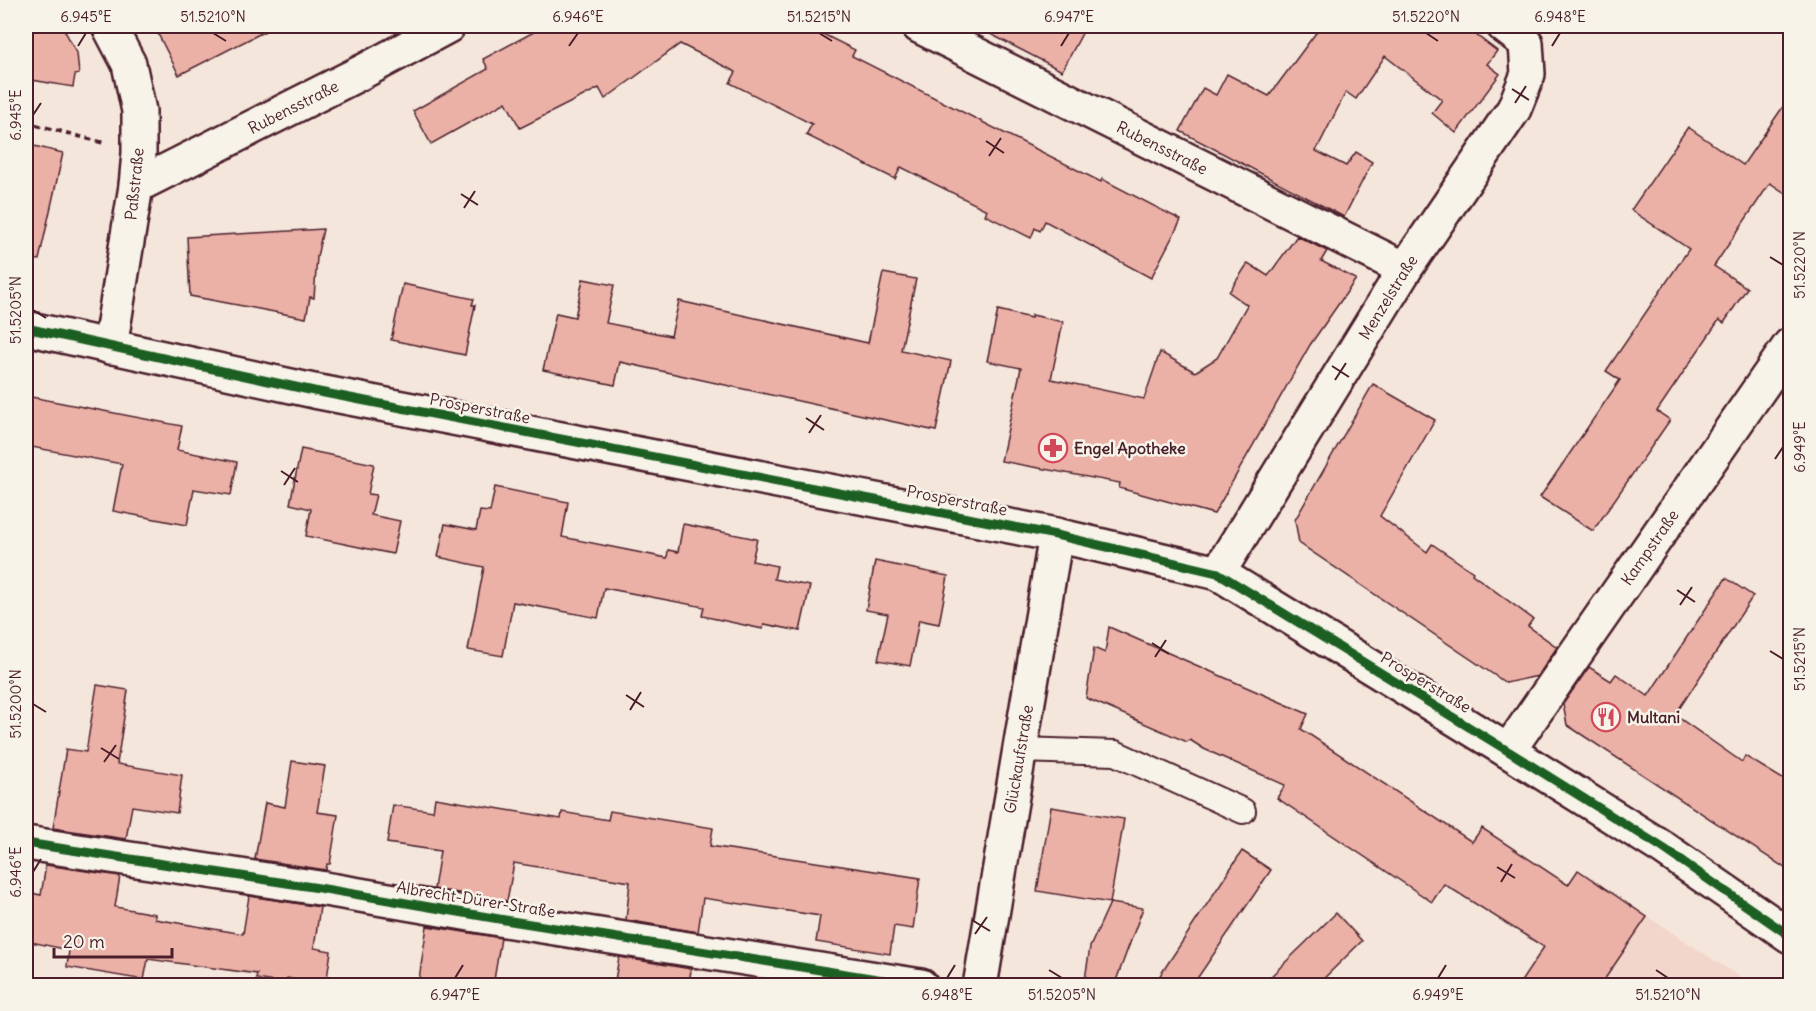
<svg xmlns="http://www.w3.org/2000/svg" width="1816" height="1011" viewBox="0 0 1816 1011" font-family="Delius,sans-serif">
<rect width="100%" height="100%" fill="#f5e6db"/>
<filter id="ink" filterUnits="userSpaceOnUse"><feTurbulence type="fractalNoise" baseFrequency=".0167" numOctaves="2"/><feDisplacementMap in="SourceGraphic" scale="12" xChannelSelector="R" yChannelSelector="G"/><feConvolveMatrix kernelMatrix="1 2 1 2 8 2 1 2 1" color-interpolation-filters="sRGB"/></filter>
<g filter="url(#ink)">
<polygon fill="#f2d6cb" points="1647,916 1752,985 1595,986 1610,971"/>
<g fill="#ebb1a7" stroke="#4a1f2b" stroke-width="1.5">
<polygon points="26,26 62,26 77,53 79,74 75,75 73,87 26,79"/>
<polygon points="154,26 275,26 179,75"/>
<polygon points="545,26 807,26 855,50 852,56 1101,182 1102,179 1181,220 1151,278 1045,221 1040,231 1035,228 1031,238 985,215 987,210 901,167 895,179 806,135 812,124 730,83 736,72 680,44 605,99 599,88 520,128 506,102 431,144 413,111 488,69 483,59"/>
<polygon points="975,26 1086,26 1062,71"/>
<polygon points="1321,26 1464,26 1497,51 1487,64 1500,74 1456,133 1432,113 1442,100 1385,56 1356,99 1346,92 1316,151 1346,166 1356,152 1372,162 1344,217 1180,131 1203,88 1216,95 1227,74 1269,96"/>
<polygon points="1791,95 1791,197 1770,183 1714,266 1747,288 1724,323 1719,320 1657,411 1670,420 1593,531 1540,497 1620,380 1606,371 1689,249 1631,210 1688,127 1743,165"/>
<polygon points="26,144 63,153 39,260 26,258"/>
<polygon points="323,229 317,257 314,298 310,297 306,318 190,296 187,237"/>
<polygon points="1297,236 1327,251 1321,261 1356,279 1310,345 1214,514 1119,488 1120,483 1001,461 1021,368 987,361 998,310 1031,318 1032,315 1063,322 1051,379 1144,399 1160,352 1195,372 1217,358 1247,305 1229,292 1248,263 1268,276"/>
<polygon points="883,273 916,279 901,350 951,361 936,431 620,362 615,385 543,370 556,313 575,317 583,279 614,285 606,323 671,336 679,301 868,343"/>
<polygon points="403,284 474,299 472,305 475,305 465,355 391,340"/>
<polygon points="1373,384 1435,420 1380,516 1427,552 1432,544 1473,572 1472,574 1533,619 1528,626 1557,647 1538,676 1506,683 1299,543 1295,520"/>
<polygon points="26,396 182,426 177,450 237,462 231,495 194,489 187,525 113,511 122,464 26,446"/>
<polygon points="301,449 374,464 368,494 376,495 371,515 400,521 393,554 306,536 311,509 290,504"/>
<polygon points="495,487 568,502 562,537 667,558 668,550 678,552 683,524 757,539 752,561 777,566 774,579 810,586 800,631 764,624 763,629 702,616 704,607 604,588 598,618 513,602 503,656 468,650 484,567 438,557 445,524 476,530 480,511 490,512"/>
<polygon points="875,561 948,576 939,624 919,620 910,666 878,660 888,614 866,610"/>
<polygon points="1726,578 1753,596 1675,715 1742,762 1745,756 1791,784 1791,872 1567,725 1563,704 1589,667 1611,681 1616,674 1648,696"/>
<polygon points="1109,627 1308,714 1301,729 1472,842 1482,828 1568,885 1578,870 1647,917 1600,986 1518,986 1544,947 1444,884 1432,902 1277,798 1285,785 1204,749 1190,740 1187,742 1086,698 1094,648 1105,653"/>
<polygon points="97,685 128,690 117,764 182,775 177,813 132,806 126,839 53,828 66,749 86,752"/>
<polygon points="292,761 325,766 317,812 338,815 330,864 327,864 326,870 255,859 265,803 285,807"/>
<polygon points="435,798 561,819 562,812 608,820 610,811 713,828 710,846 920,878 913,929 894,926 890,954 816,942 820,916 703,898 698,932 626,920 630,882 514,863 507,901 434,889 440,851 387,843 393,805 433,811"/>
<polygon points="1051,807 1124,819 1110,903 1037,891"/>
<polygon points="1242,851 1271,870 1192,986 1153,986"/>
<polygon points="46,865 120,876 115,907 155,914 155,919 243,934 249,896 320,907 314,948 331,951 326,985 287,978 286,984 256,979 257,974 148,959 144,980 67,967 69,950 26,941 26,892 41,895"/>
<polygon points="1110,903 1143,908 1114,986 1084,986 1090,947"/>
<polygon points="1336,913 1362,941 1316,986 1261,986"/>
<polygon points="427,926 501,938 493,986 418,986"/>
<polygon points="619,957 691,969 689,986 614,986"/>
</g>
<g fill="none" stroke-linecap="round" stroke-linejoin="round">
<g stroke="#4a1f2b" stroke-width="28">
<polyline id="service" points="1020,750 1115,753 1243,811"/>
</g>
<g stroke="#4a1f2b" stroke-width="38">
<g id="minor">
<polyline points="109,26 129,64 139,111 139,153 136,186 110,347"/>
<path id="s1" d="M919,26L1405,269"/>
<path id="s2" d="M136,186L364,71L448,26"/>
<path id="s3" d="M1218,573L1405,269L1514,109L1528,74L1526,43L1504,26"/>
<path id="s4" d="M1508,751L1790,345"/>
<polyline points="26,843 319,888 505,920 921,986"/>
<path id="s5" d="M980,986L1056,535"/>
</g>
</g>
<g stroke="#4a1f2b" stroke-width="38">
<polyline id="secondary" points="26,328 314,391 1056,535 1218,573 1508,751 1663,848 1790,936"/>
</g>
<polyline stroke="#4a1f2b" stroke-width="4" stroke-dasharray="6 4.5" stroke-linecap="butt" points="26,121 29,123 104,143"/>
<use href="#service" stroke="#f7f3e8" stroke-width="24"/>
<use href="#minor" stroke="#f7f3e8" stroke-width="33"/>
<use href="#secondary" stroke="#f7f3e8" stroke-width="33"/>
<g stroke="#f7f3e8" stroke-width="13">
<g id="cycleway">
<polyline points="26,328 314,391 1056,535 1218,573 1508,751 1663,848 1790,936"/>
<polyline points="26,843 319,888 505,920 921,986"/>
</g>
</g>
<use href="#cycleway" stroke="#1b5e20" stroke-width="9"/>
</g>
</g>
<path fill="none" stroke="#4a1f2b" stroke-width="2" d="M213,33L226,41M819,33L832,41M1426,33L1438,41M78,46L86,33M569,46L578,33M1061,46L1069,33M1552,46L1560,33M1512,89L1529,100M1515,103L1526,86M33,115L41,103M986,141L1004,153M989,156L1001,138M461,194L478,205M464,208L475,191M1770,257L1783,265M33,310L46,318M1332,366L1349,377M1335,380L1346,363M806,418L824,430M809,433L821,415M1775,459L1783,447M281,471L298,482M284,485L295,468M1677,590L1695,602M1680,605L1692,587M1152,643L1169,654M1770,651L1783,659M1155,657L1166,640M626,695L644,707M33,704L46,712M630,710L641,692M101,748L119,759M104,762L116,745M1497,867L1515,878M33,872L41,859M1501,882L1512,864M972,920L990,931M975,934L987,917M1049,970L1062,978M1656,970L1668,978M455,978L463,965M947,978L955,965M1438,978L1446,965"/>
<defs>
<g id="pharmacy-ring" transform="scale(1.5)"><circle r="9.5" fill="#f7f3e8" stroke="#d1495b" stroke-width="1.5"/><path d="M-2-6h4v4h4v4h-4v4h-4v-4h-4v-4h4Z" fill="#d1495b"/></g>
<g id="restaurant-ring" transform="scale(1.5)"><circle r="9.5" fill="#f7f3e8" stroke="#d1495b" stroke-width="1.5"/><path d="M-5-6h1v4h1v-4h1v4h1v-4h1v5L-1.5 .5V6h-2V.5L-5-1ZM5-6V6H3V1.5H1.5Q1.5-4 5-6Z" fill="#d1495b"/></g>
</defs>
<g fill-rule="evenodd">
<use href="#pharmacy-ring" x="1053" y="448"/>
<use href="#restaurant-ring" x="1606" y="717"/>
</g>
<g text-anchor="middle" stroke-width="5" stroke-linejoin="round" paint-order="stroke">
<g font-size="16" fill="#4a1f2b" stroke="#f7f3e8">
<text dy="6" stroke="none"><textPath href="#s2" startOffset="176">Rubensstraße</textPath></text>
<text dy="6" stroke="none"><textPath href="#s1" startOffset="272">Rubensstraße</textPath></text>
<text transform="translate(134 184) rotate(-84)" y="6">Paßstraße</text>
<text dy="6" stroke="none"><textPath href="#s3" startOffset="324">Menzelstraße</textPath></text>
<text transform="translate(480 408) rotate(11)" y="6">Prosperstraße</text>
<text transform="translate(957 500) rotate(11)" y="6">Prosperstraße</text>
<text dy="6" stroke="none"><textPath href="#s4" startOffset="248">Kampstraße</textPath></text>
<text transform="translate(1426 682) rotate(31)" y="6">Prosperstraße</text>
<text dy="6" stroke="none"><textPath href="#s5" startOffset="230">Glückaufstraße</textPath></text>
<text transform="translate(476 899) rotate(9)" y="6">Albrecht-Dürer-Straße</text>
</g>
<g font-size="16" font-weight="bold" fill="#4a1f2b" stroke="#f7f3e8" text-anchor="start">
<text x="1074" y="454">Engel Apotheke</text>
<text x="1627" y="723">Multani</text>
</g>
</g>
<rect width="1816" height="1011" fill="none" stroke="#f7f3e8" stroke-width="66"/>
<path d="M54 948v9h118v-9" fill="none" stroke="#4a1f2b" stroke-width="3"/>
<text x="63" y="948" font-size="18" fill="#4a1f2b" stroke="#f7f3e8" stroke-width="4.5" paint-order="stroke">20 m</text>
<rect x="33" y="33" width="1750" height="945" fill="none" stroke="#4a1f2b" stroke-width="2"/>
<g font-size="15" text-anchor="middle" fill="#4a1f2b">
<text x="86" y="22">6.945°E</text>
<text x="213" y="22">51.5210°N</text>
<text x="578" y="22">6.946°E</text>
<text x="819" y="22">51.5215°N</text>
<text x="1069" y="22">6.947°E</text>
<text x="1426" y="22">51.5220°N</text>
<text x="1560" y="22">6.948°E</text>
<text transform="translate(16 115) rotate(-90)" y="5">6.945°E</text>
<text transform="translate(1800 265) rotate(-90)" y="5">51.5220°N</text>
<text transform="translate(16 310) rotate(-90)" y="5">51.5205°N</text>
<text transform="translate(1800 447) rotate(-90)" y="5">6.949°E</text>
<text transform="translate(1800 659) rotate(-90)" y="5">51.5215°N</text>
<text transform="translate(16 704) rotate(-90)" y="5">51.5200°N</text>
<text transform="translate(16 872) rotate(-90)" y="5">6.946°E</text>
<text x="455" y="1000">6.947°E</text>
<text x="947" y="1000">6.948°E</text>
<text x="1062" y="1000">51.5205°N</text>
<text x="1438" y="1000">6.949°E</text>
<text x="1668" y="1000">51.5210°N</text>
</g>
</svg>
